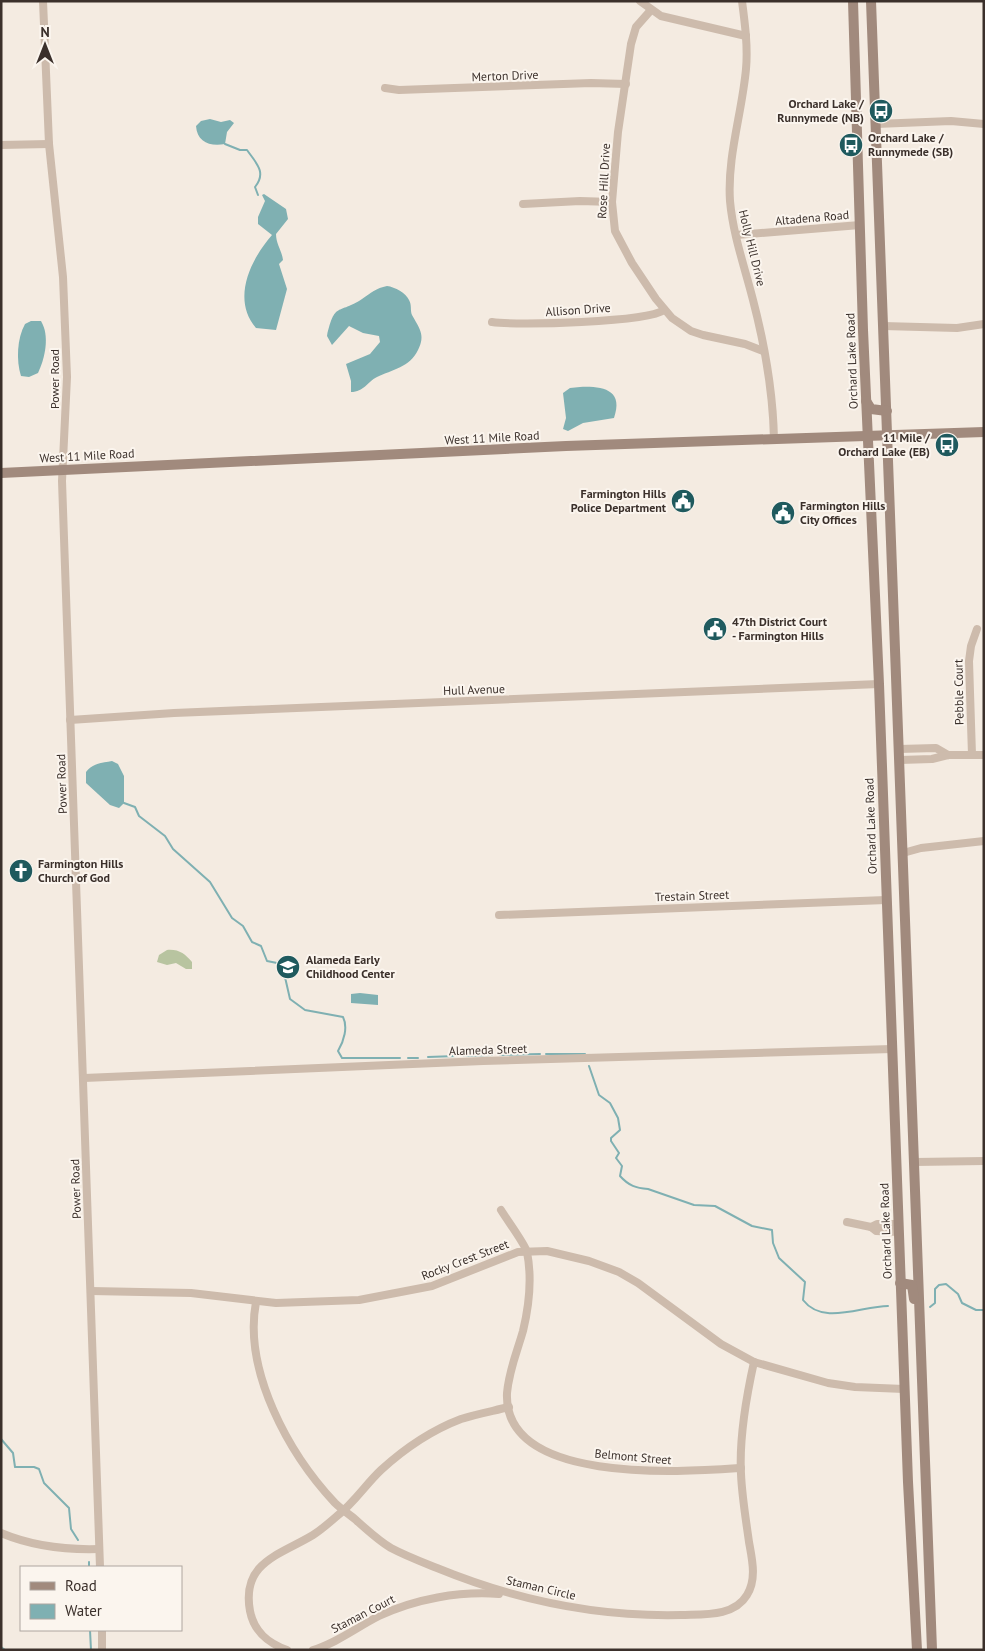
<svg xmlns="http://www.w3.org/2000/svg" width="985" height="1651" viewBox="0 0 985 1651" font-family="'PT Sans',sans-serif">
<rect width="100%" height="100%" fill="#f4ebe1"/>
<path fill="#b8c4a0" d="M167,950C179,949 185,954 192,962V969H186L176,963L167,965L157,962L159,955Z"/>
<g fill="#7fb0b2">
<path d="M210,119L221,122L230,120L234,123L227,132L225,144C210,147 197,142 196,126L201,121Z"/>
<path d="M264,194L286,209L288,219L276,234C276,244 282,251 283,260L279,264L287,289L276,330L256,328C231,299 251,259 272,235L258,224V217L265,201L262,195Z"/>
<path d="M387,286C395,287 406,293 409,300C412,305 410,310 412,315C419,328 426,335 418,350C410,367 392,370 377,377C367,382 364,392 351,392V381L346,364L370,354L380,342L379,336L363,333L349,326L332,345L327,336C335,301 338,315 362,299C371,293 376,288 387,286Z"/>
<path d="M31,321H41C50,336 45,358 38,373L29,377L21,376C16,361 17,338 25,324Z"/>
<path d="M580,387C603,386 624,390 614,418L583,423L568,431L563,429L566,418L563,393L570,388Z"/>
<path d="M112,761L118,764L124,776V803L119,808L110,805L86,783V772C93,763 102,763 112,761Z"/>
<polygon points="360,993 378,995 378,1005 351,1003 351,994"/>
</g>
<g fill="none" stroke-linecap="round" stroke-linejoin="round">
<g stroke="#7fb0b2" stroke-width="2">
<path d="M225,144L240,150H247C256,163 267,172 255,187L258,195"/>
<path d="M124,803L135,807L139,816L165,836L173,849L210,882L232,918L243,926L252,942L261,946L267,961L282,964L290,999L305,1010L343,1017C348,1027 344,1041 338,1051L342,1058H400"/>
<polyline points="546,1054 585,1054"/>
<polyline points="500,1055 540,1054"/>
<polyline points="462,1056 492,1055"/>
<polyline points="428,1057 456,1056"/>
<polyline points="408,1058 418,1058"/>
<path d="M589,1066L599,1095L610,1103L618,1118L620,1130L611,1138V1141L619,1153L616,1158L622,1166L620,1176C629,1186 636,1188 648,1189L694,1205L715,1206L752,1226L772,1230L773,1243L779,1258L805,1282L803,1300C823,1326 861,1306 888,1306"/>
<polyline points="930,1307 935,1303 935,1289 939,1285 946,1284 958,1294 962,1303 976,1310 984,1310"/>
<polyline points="1,1439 13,1453 15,1467 34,1467 39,1469 44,1483 69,1508 71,1529 78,1540"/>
<polyline points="89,1562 89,1567"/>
<polyline points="90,1630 91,1650"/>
<polyline points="1,1647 5,1650"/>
</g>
<g stroke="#cdbbac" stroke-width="8">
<polyline points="43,1 49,144 63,277 67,377 62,481 100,1567"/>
<polyline points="640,1 661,16 746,36"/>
<path d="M742,1C745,24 748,47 746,69C742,113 727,157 730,201C733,235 745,268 753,300C765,346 773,393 774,439"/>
<polyline points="651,10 636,27 631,44 618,132 612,202 615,231 632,263 656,299 672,318 691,331 703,335 745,344 763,351"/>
<polyline points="385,88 399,90 591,83 626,84"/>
<polyline points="876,124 951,121 984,124"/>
<polyline points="1,145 49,144"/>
<polyline points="523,204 580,201 612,202"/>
<polyline points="736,235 860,225"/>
<path d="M492,322C517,326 648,322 664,310"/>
<polyline points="883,326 957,328 984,324"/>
<polyline points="70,720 174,713 879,684"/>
<polyline points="899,749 936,748 948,755"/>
<polyline points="972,755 969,661 971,646 977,629"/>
<polyline points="900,760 932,759 948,755 984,755"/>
<polyline points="903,853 921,848 984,841"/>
<polyline points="499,915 886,900"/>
<polyline points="84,1078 483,1061 892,1049"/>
<polyline points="915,1162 984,1161"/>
<path d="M501,1210C507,1220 525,1244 527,1252C532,1277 529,1306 523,1331C517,1352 509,1370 507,1393C503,1485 682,1472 741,1468"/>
<polyline points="847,1222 871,1227 876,1231 899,1232"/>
<polyline points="871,1227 877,1224 899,1224"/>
<polyline points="91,1291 191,1293 276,1303 359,1300 432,1286 518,1252 547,1251 589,1261 619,1272 638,1283 721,1344 754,1362 828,1383 855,1387 904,1389"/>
<path d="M256,1302C243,1371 289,1454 335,1503C341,1509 349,1514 356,1520C367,1530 379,1541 391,1548C406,1556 422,1562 437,1568C515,1600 597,1617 681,1615C703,1614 734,1617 747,1595C757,1579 752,1559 749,1542C746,1520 742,1497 741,1474C739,1437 746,1398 754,1362"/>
<path d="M1,1533C32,1546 66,1550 99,1549"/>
<polyline points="102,1630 102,1650"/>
<path d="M287,1650C268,1643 254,1632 250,1611C241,1562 280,1555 313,1535C321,1530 329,1523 337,1516C354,1503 366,1484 381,1470C404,1449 432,1430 461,1419C476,1414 493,1411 509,1407"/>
<path d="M313,1650C337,1643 357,1627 379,1616C415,1599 459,1591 499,1594"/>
</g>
<g stroke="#a18a7d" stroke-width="10">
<polyline points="853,1 863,330 879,684 908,1482 917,1650"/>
<polyline points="871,1 932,1650"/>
<polyline points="866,401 871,409 887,411"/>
<polyline points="1,473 566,446 984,432"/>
<polyline points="900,1283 912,1285 914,1299"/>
</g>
</g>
<defs>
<g id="bus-disc" transform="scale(1.25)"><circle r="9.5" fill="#1f5a5e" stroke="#fbf5ee"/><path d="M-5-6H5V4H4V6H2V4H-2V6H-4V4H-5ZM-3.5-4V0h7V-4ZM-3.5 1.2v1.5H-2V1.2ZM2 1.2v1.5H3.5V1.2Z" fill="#fff"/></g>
<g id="civic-disc" transform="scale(1.25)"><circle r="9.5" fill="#1f5a5e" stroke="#fbf5ee"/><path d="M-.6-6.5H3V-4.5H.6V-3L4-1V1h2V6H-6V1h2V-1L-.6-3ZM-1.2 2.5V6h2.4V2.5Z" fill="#fff"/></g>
<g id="church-disc" transform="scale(1.25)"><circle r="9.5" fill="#1f5a5e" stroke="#fbf5ee"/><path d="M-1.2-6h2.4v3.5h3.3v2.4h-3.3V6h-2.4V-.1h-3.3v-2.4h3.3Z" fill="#fff"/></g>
<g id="school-disc" transform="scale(1.25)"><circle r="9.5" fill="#1f5a5e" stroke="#fbf5ee"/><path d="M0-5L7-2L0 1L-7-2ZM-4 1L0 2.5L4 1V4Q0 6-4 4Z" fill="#fff"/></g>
</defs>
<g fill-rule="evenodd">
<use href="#bus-disc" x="881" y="111"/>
<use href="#bus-disc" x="851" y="145"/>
<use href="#bus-disc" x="947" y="445"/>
<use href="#civic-disc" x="683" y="501"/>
<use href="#civic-disc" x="783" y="513"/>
<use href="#civic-disc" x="715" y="629"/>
<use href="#church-disc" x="21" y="871"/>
<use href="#school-disc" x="288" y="967"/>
</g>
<g text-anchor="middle" stroke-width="4" stroke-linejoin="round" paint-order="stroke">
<g font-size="12" fill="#3b302b" stroke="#fbf5ee">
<text transform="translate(505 76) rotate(-2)" y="4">Merton Drive</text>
<text transform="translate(604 181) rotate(-87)" y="4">Rose Hill Drive</text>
<text transform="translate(812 218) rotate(-5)" y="4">Altadena Road</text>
<text transform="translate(752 248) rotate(76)" y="4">Holly Hill Drive</text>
<text transform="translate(578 310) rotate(-4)" y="4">Allison Drive</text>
<text transform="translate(852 361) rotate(-92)" y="4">Orchard Lake Road</text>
<text transform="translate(55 379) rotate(-90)" y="4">Power Road</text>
<text transform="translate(492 438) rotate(-3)" y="4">West 11 Mile Road</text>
<text transform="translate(87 456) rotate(-3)" y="4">West 11 Mile Road</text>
<text transform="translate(474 690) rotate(-2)" y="4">Hull Avenue</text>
<text transform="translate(959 692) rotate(-91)" y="4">Pebble Court</text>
<text transform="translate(62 784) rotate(-92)" y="4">Power Road</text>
<text transform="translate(871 826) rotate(-92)" y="4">Orchard Lake Road</text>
<text transform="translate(692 896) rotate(-2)" y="4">Trestain Street</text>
<text transform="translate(488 1050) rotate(-2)" y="4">Alameda Street</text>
<text transform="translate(76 1189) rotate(-92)" y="4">Power Road</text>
<text transform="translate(886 1231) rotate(-92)" y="4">Orchard Lake Road</text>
<text transform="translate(465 1260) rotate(-21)" y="4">Rocky Crest Street</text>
<text transform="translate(633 1457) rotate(5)" y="4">Belmont Street</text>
<text transform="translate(541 1588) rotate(13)" y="4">Staman Circle</text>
<text transform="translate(363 1614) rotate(-27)" y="4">Staman Court</text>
</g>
<g font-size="12" font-weight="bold" fill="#3b302b" stroke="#fbf5ee" text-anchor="start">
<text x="864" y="108" text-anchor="end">Orchard Lake /<tspan x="864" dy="14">Runnymede (NB)</tspan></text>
<text x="868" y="142">Orchard Lake /<tspan x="868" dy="14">Runnymede (SB)</tspan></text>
<text x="930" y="442" text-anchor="end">11 Mile /<tspan x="930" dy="14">Orchard Lake (EB)</tspan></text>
<text x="666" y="498" text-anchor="end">Farmington Hills<tspan x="666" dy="14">Police Department</tspan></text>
<text x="800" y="510">Farmington Hills<tspan x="800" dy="14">City Offices</tspan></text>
<text x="732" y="626">47th District Court<tspan x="732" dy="14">- Farmington Hills</tspan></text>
<text x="38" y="868">Farmington Hills<tspan x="38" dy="14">Church of God</tspan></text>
<text x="306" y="964">Alameda Early<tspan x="306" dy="14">Childhood Center</tspan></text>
</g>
</g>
<rect width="985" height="1651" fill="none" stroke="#3b302b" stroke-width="5"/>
<rect x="20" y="1566" width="162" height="65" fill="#fbf5ee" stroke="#aea6a0"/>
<rect x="30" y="1582" width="25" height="8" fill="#a18a7d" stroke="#aea6a0"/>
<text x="65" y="1591" font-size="15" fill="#3b302b">Road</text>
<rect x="30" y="1604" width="25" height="15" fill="#7fb0b2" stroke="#aea6a0"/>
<text x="65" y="1616" font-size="15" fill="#3b302b">Water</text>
<g transform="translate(45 45)" stroke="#fbf5ee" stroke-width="4" paint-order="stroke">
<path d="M0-4L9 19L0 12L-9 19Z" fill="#3b302b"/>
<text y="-8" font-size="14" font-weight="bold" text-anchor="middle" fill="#3b302b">N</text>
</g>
</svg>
